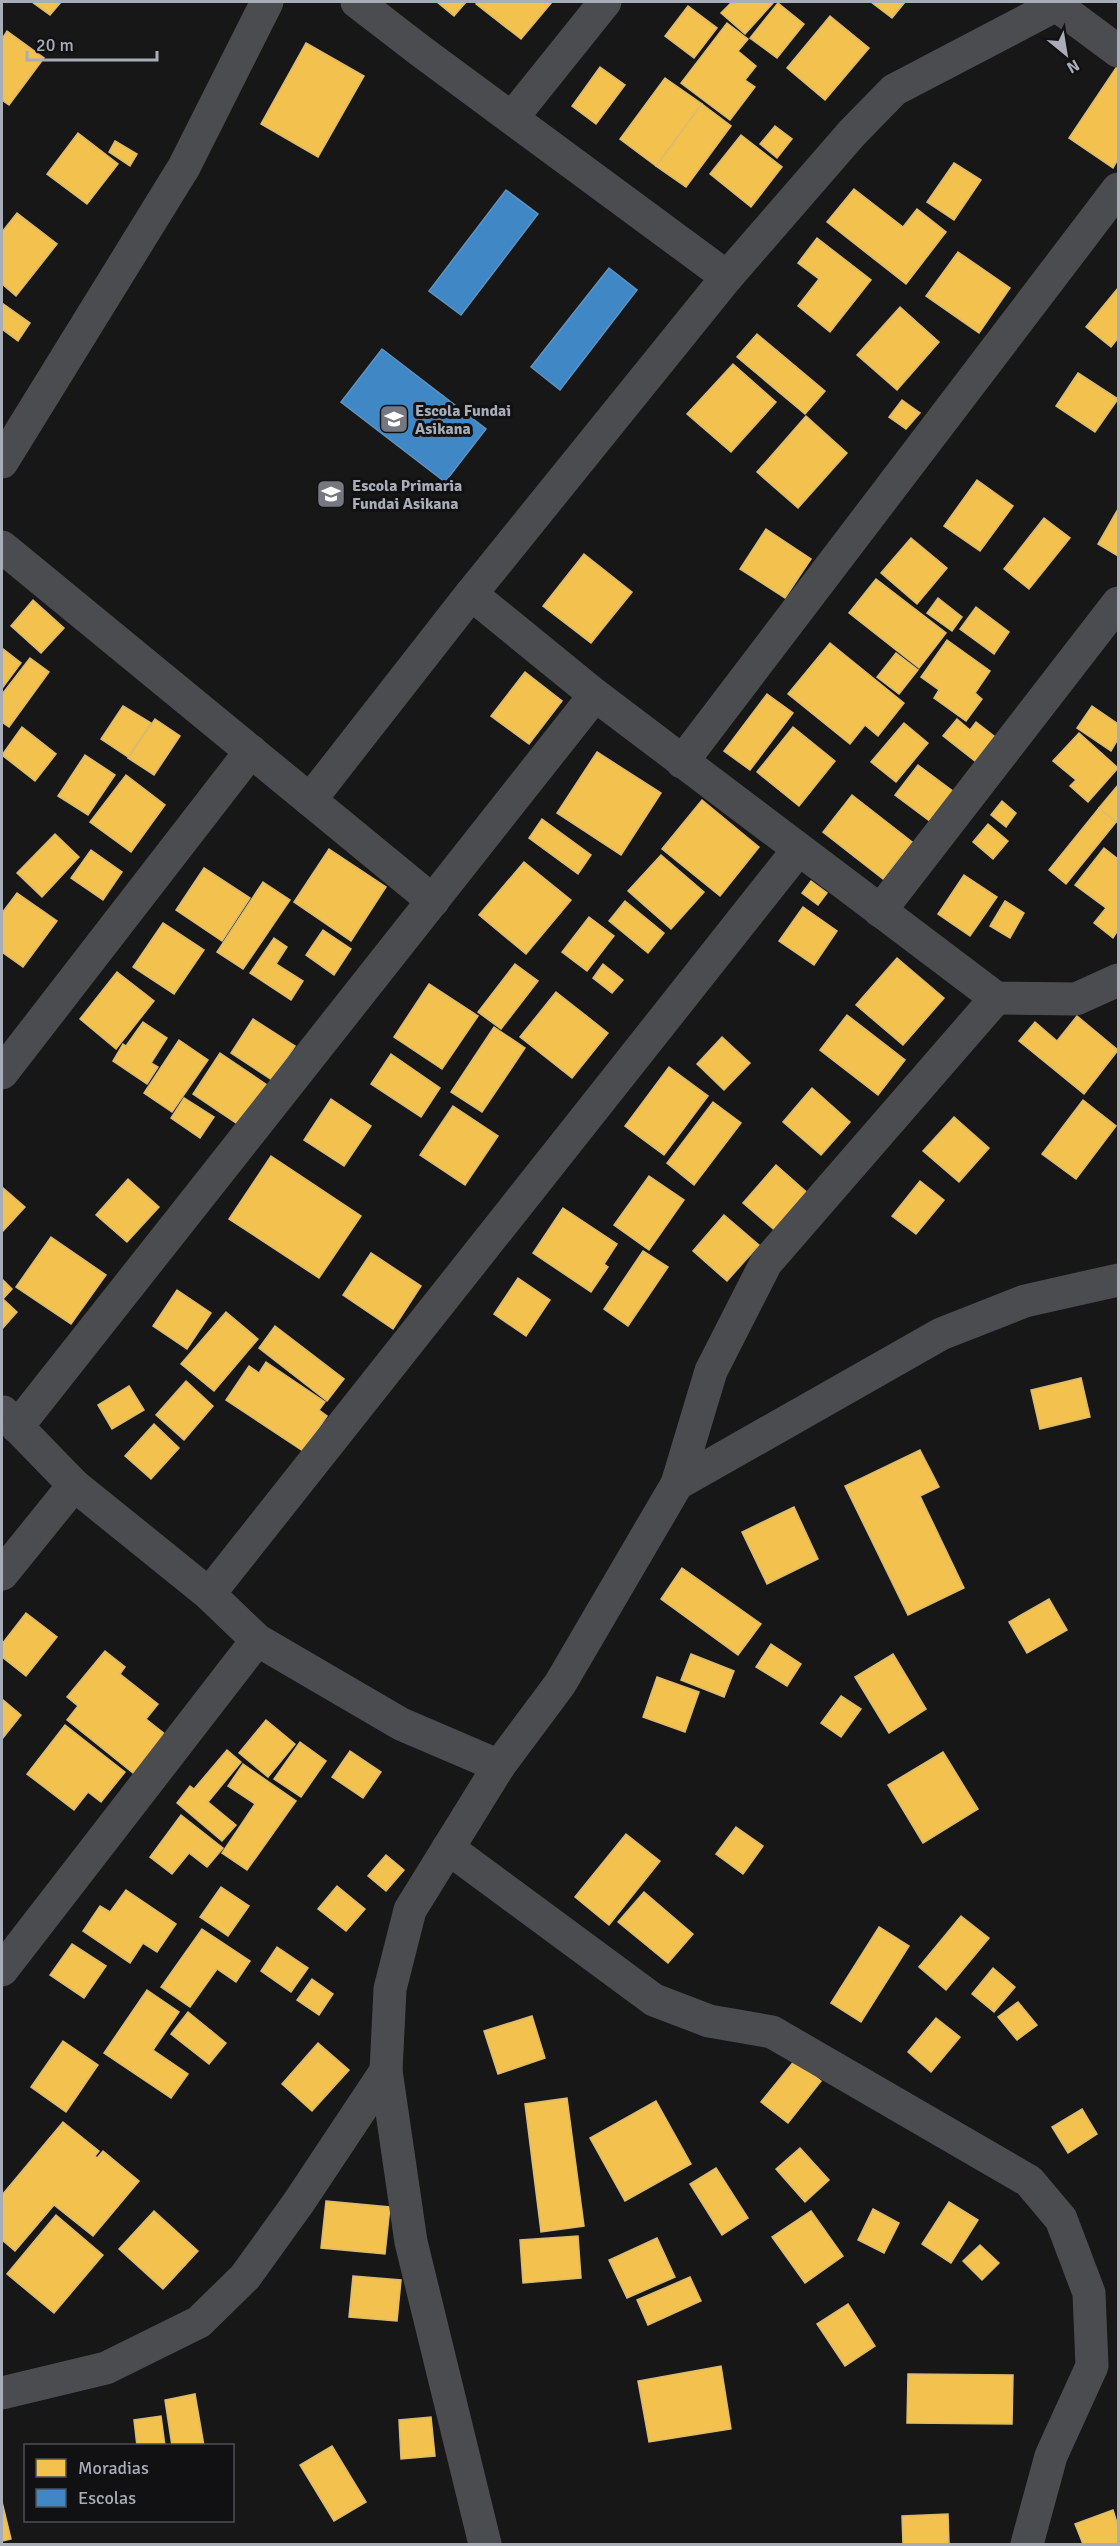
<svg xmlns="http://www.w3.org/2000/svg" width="1120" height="2546" viewBox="0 0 1120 2546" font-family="Signika,sans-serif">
<rect width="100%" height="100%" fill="#171717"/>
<g fill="#f2c14e" stroke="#dcbb6e" stroke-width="1.5">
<polygon points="32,2 61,2 50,15"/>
<polygon points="437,2 466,2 454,16"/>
<polygon points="478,2 552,2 521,39 476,4"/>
<polygon points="732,2 774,2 745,34 721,13"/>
<polygon points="871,2 905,2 892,18"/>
<polygon points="778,3 804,24 777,58 750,38"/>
<polygon points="688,6 717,28 694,58 665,36"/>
<polygon points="830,16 869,48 825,100 787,68"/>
<polygon points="727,23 748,39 738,51 756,66 745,80 755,87 730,120 681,83"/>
<polygon points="7,31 44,58 9,105 2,100 2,39"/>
<polygon points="306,43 364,76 318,157 261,124"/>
<polygon points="1118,65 1118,159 1113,168 1069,138"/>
<polygon points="600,67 625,85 596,124 572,106"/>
<polygon points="665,78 702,104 656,166 620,139"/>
<polygon points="702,104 731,126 686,187 656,166"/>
<polygon points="775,126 792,139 777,158 760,144"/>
<polygon points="78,133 118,164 87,204 47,174"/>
<polygon points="741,135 782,167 751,207 710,174"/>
<polygon points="115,141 137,154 130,166 109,152"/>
<polygon points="954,163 981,180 954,220 927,202"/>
<polygon points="854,189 903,227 917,209 946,232 906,284 827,222"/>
<polygon points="17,213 57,244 16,296 2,284 2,232"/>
<polygon points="817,238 871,280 830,332 798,306 819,279 798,263"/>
<polygon points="958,252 1010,288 979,333 926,296"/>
<polygon points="1118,288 1118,338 1111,347 1086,327"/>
<polygon points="2,303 30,323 18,341 2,329"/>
<polygon points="900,307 939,342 897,390 857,355"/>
<polygon points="757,334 825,391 805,414 737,357"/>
<polygon points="733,364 776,402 731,452 687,414"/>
<polygon points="1078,373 1118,399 1095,432 1056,406"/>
<polygon points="902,400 920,413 906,429 889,417"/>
<polygon points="806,416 847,453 798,508 757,472"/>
<polygon points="977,480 1013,506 980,551 944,526"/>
<polygon points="1118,509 1118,556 1098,544"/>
<polygon points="1044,518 1070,538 1029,589 1004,569"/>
<polygon points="766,529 811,559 785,598 740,569"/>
<polygon points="911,538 947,568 917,604 881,573"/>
<polygon points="584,554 632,592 591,643 543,606"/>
<polygon points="876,579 946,633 919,668 849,613"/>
<polygon points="938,598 962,617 952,631 927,613"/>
<polygon points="33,600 64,628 41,653 11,626"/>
<polygon points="976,607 1009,632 994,654 960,629"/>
<polygon points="947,640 990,671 975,693 982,699 966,721 934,698 939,690 921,677"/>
<polygon points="830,643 904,703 878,736 865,725 850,744 788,694"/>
<polygon points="2,648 21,663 3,687 2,686"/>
<polygon points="896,653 918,670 899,694 877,677"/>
<polygon points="30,658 49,672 9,727 2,722 2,692 3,693"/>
<polygon points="525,672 562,701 529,744 491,716"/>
<polygon points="767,694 793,713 750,770 724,751"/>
<polygon points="123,706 151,723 128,757 101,739"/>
<polygon points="1092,706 1118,724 1118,739 1111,751 1077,728"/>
<polygon points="155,719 180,736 154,775 128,758"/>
<polygon points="957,719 970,730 976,722 999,740 980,765 943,736"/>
<polygon points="904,723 928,743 896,782 871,762"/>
<polygon points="22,727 56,754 35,781 2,755"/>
<polygon points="793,727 835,761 799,806 757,772"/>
<polygon points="1079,733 1118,768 1088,802 1070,786 1076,780 1053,761"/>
<polygon points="597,752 661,793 621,855 557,813"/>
<polygon points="85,755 115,775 88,815 58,796"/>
<polygon points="918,765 958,795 935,825 895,795"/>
<polygon points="126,775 165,805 131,852 90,822"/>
<polygon points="1118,785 1118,819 1116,822 1099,808"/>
<polygon points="852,795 912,842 883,879 823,832"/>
<polygon points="702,800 759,847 720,896 662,849"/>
<polygon points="1002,801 1016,813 1006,827 991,815"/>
<polygon points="1099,808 1116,822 1066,884 1049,870"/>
<polygon points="542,819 591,855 578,874 529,838"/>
<polygon points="988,824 1008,841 993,859 973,842"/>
<polygon points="55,834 79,857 42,897 17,873"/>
<polygon points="1104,848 1118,859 1118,930 1113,938 1094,923 1106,908 1075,885"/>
<polygon points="329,849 386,887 351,941 294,902"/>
<polygon points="91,850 122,872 103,900 71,878"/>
<polygon points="661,855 704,892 671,929 628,891"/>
<polygon points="524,862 571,900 526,954 479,915"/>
<polygon points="204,868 250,898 222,941 176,910"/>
<polygon points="964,875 997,897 970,936 938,914"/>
<polygon points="811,881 827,893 818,905 802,893"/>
<polygon points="263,882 290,900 243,969 217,952"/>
<polygon points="17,893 57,921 23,967 2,952 2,913"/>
<polygon points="625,901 664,933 648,953 609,921"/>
<polygon points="1005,901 1024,913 1010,938 990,926"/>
<polygon points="803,907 837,931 814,965 779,941"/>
<polygon points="589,917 614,936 587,971 562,952"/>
<polygon points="163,923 204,950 174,994 133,967"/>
<polygon points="323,930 351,949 334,975 306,955"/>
<polygon points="274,938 287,947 276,964 303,981 291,1000 250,973"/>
<polygon points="897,958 944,998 903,1045 856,1005"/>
<polygon points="515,964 538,981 501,1029 478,1012"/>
<polygon points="603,964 623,980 612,993 593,978"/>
<polygon points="117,972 154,1001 116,1049 80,1019"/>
<polygon points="429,984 478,1016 442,1069 394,1037"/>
<polygon points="556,992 608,1033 572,1078 520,1037"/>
<polygon points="847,1015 905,1060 878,1095 820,1050"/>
<polygon points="1077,1016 1118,1050 1084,1094 1019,1041 1035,1022 1057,1041"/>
<polygon points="253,1019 295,1046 272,1080 231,1053"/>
<polygon points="143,1022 167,1038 151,1063 158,1067 147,1084 113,1061 123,1044 126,1046"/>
<polygon points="494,1027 525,1048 482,1112 451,1092"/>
<polygon points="722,1037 750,1063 724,1090 697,1064"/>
<polygon points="179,1040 208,1060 172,1112 144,1093"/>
<polygon points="220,1053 267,1085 239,1125 193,1094"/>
<polygon points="391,1054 440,1088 421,1117 371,1084"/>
<polygon points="669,1067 708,1096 664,1155 625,1126"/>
<polygon points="812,1088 850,1122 821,1155 783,1122"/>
<polygon points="184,1098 214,1117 200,1138 171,1118"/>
<polygon points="331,1099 371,1126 344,1166 304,1140"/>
<polygon points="1083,1100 1116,1126 1076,1179 1042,1154"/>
<polygon points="713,1102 741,1123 694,1185 667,1163"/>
<polygon points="453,1106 498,1136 465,1185 420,1155"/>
<polygon points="954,1117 989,1148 959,1182 923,1151"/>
<polygon points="271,1156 361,1216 319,1278 229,1219"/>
<polygon points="776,1165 811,1196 778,1233 743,1203"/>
<polygon points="649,1176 684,1200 649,1250 614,1225"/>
<polygon points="128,1179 159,1207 127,1242 96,1215"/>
<polygon points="920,1181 944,1200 916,1234 892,1216"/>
<polygon points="2,1187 25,1207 2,1232"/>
<polygon points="563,1208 617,1244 604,1264 608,1267 591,1292 533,1253"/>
<polygon points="724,1215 759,1245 727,1281 693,1251"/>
<polygon points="51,1237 106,1275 71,1324 16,1287"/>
<polygon points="643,1251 668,1267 628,1326 604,1309"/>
<polygon points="371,1253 421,1286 393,1329 343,1295"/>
<polygon points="518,1278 550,1300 526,1336 494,1314"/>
<polygon points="2,1279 12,1289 3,1299 17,1312 2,1329"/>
<polygon points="177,1290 211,1313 187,1349 153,1326"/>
<polygon points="226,1312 258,1339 214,1391 181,1364"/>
<polygon points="275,1326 344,1379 327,1401 259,1348"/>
<polygon points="266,1362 325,1402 319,1410 327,1416 303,1451 226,1400 249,1366 259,1373"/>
<polygon points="1081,1378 1090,1417 1040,1429 1031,1390"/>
<polygon points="186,1381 213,1406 184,1440 156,1415"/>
<polygon points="129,1386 144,1410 112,1429 98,1405"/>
<polygon points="154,1424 179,1448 151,1479 125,1456"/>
<polygon points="920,1450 939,1487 920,1496 964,1588 908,1615 845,1486"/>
<polygon points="794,1507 818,1559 767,1584 742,1532"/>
<polygon points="682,1568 761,1624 738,1655 661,1599"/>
<polygon points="1049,1599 1067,1630 1027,1653 1009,1622"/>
<polygon points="26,1613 57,1637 26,1676 2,1657 2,1644"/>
<polygon points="771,1644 801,1664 787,1686 756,1667"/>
<polygon points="105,1651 125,1667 120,1674 158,1704 146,1719 175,1742 143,1781 67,1720 78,1706 67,1697"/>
<polygon points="691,1654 734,1671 724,1697 681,1680"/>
<polygon points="893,1654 926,1709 889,1733 855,1677"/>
<polygon points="657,1677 699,1692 685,1732 643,1717"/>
<polygon points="841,1696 861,1709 841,1737 821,1723"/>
<polygon points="2,1699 21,1715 2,1739"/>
<polygon points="266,1720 295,1744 268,1777 239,1753"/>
<polygon points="65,1725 125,1772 101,1802 88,1792 74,1810 27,1774"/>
<polygon points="300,1742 326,1761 301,1797 274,1779"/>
<polygon points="227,1750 241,1762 208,1802 236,1825 222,1841 177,1803 190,1786 194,1789"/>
<polygon points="350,1751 381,1772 363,1798 332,1777"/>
<polygon points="943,1752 978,1809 923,1843 888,1785"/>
<polygon points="243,1764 296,1801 247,1870 222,1853 255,1804 228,1786"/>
<polygon points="181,1815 223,1848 207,1867 189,1853 172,1874 150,1857"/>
<polygon points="736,1827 763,1846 743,1874 716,1854"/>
<polygon points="626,1834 660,1861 609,1925 575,1897"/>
<polygon points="386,1855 404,1870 386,1891 368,1876"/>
<polygon points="337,1886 365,1909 346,1931 318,1909"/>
<polygon points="221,1887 249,1906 228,1936 200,1917"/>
<polygon points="126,1890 176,1924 157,1952 143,1943 130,1963 83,1931 100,1906 110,1912"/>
<polygon points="644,1892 693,1934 668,1963 618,1922"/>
<polygon points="961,1916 989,1938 946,1990 919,1967"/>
<polygon points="879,1927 909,1946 861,2022 831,2003"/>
<polygon points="202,1929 250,1961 236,1982 217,1969 190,2007 161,1987"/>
<polygon points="72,1944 106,1966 84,1998 50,1975"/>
<polygon points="277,1947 308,1968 291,1992 261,1971"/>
<polygon points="993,1968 1015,1987 994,2012 972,1994"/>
<polygon points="312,1979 333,1994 319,2015 297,2000"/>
<polygon points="147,1990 179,2012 153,2050 188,2074 171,2098 104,2053"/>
<polygon points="1018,2002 1037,2025 1017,2040 998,2017"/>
<polygon points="188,2012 226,2043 209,2064 171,2034"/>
<polygon points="532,2016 545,2058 498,2074 484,2031"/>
<polygon points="936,2018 960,2037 931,2072 908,2052"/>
<polygon points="63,2041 98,2065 66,2112 31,2087"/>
<polygon points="318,2043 349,2070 312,2111 282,2084"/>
<polygon points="795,2060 821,2081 788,2123 761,2102"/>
<polygon points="567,2098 584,2226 541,2232 525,2104"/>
<polygon points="656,2101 691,2164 625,2201 590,2138"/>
<polygon points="1082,2109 1097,2134 1068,2153 1052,2127"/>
<polygon points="63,2122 99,2151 95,2156 97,2158 103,2151 139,2181 93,2236 54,2205 15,2251 2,2240 2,2195"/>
<polygon points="800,2148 829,2180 805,2202 776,2169"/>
<polygon points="716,2168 748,2218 722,2235 690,2184"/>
<polygon points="326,2201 390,2207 385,2254 321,2248"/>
<polygon points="949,2202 978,2220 951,2263 922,2244"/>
<polygon points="873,2209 899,2223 884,2253 858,2240"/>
<polygon points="154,2211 198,2251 163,2289 119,2249"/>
<polygon points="811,2211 843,2256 805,2283 772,2237"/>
<polygon points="56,2215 103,2255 54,2313 7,2274"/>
<polygon points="578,2236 581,2278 523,2283 520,2240"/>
<polygon points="657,2238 675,2277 627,2298 609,2260"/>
<polygon points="980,2245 999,2263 982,2280 963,2261"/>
<polygon points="353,2276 401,2280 397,2321 349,2317"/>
<polygon points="690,2277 701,2301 648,2325 637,2300"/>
<polygon points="848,2304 875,2346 845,2366 817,2324"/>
<polygon points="721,2366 731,2429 649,2442 638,2381"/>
<polygon points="908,2374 1013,2375 1012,2424 907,2423"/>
<polygon points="195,2394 204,2446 172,2446 165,2400"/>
<polygon points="161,2416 165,2446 137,2446 134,2420"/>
<polygon points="431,2417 435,2456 401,2459 399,2420"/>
<polygon points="332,2446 366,2502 334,2521 300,2465"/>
<polygon points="2,2502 11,2539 2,2541"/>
<polygon points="1113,2510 1118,2526 1118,2544 1083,2544 1075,2524"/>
<polygon points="948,2514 949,2544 903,2544 902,2516"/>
</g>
<g fill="#3f88c5" stroke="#5e93c1" stroke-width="1.5">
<polygon points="506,190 538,214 461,315 429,291"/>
<polygon points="609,268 637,290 560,390 531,367"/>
<polygon points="382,349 486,429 445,482 341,402"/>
</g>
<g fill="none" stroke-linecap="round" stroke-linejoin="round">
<g stroke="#4b4c50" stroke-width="33">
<polyline points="357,2 422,52 727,277 471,594 595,695 996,998 1076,999 1118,980"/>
<polyline points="1056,5 1118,51"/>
<polyline points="512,118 605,2"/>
<polyline points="727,277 852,133 894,90 1062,2"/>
<polyline points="2,462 184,167 267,2"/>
<polyline points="2,547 433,901"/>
<polyline points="682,762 1118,189"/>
<polyline points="310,800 471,594"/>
<polyline points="880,911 1118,603"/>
<polyline points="2,1073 251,751"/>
<polyline points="3,1412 74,1485 209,1594 257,1640 401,1724 499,1766"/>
<polyline points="17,1427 595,695"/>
<polyline points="677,1484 711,1371 766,1263 996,998"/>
<polyline points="2,1574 74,1485"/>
<polyline points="209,1594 798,850"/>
<polyline points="448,1848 654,2000 709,2021 772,2032 1029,2181 1061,2219 1089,2293 1092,2366 1051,2456 1027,2544"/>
<polyline points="2,1970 257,1640"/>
<polyline points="2,2393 106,2368 199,2322 245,2277 299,2202 386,2071"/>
<polyline points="485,2544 411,2242 386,2071 390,1989 410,1910 499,1766 560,1684 677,1484 941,1334 1025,1301 1118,1280"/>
</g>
</g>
<defs>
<g id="school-square" transform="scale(1.5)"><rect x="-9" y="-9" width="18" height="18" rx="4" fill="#757880" stroke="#111113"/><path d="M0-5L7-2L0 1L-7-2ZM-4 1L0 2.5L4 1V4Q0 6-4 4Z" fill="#fff"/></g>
</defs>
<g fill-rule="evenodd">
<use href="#school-square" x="394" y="419"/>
<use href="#school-square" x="331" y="494"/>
</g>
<g text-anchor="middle" stroke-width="6" stroke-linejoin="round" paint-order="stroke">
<g font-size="16" font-weight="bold" fill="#a8adb8" stroke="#111113" text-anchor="start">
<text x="415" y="416">Escola Fundai<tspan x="415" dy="18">Asikana</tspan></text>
<text x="352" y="491">Escola Primaria<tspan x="352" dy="18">Fundai Asikana</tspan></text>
</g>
</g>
<rect width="1120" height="2546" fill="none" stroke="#a8adb8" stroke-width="6"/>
<rect x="24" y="2444" width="210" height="78" fill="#111113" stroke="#4d4f55" stroke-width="1.5"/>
<rect x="36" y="2459" width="30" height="18" fill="#f2c14e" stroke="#4d4f55" stroke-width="1.5"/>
<text x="78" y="2474" font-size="18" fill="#a8adb8">Moradias</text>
<rect x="36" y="2489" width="30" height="18" fill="#3f88c5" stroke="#4d4f55" stroke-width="1.5"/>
<text x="78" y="2504" font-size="18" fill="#a8adb8">Escolas</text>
<g transform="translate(1066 54) rotate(150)" stroke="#111113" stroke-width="4.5" paint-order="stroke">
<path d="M0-4.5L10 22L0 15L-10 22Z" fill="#a8adb8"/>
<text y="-9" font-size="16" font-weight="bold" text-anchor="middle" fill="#a8adb8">N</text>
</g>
<path d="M27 51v9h130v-9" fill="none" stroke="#a8adb8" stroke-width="3"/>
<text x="36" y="51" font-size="18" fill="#a8adb8" stroke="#111113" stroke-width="4.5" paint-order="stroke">20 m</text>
</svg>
